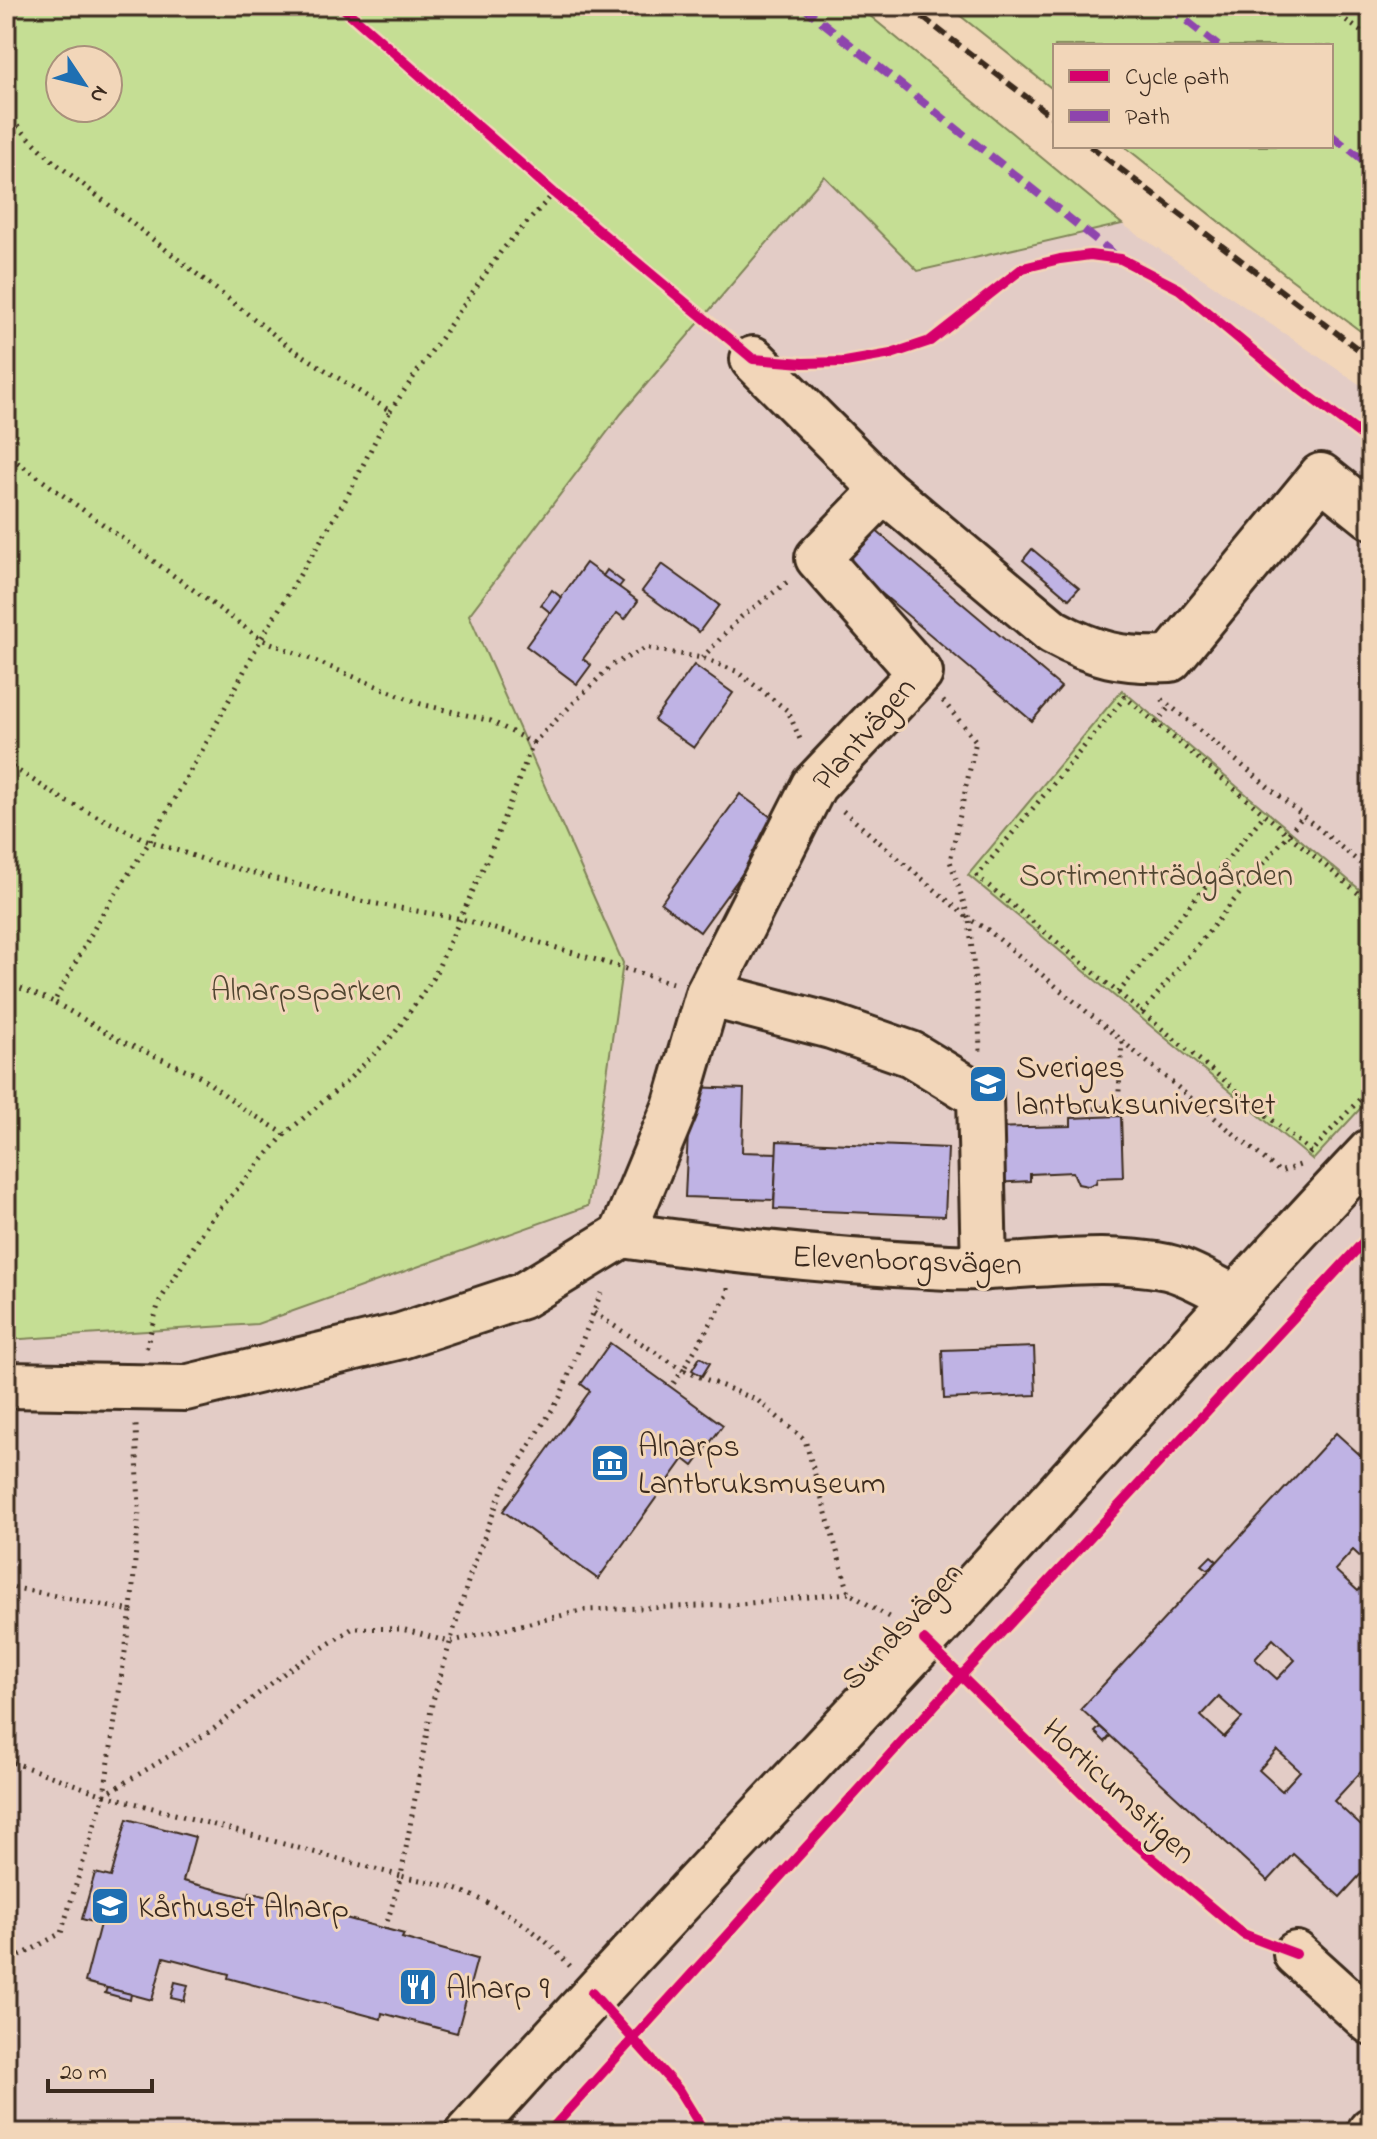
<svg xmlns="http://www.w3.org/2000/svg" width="1377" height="2139" viewBox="0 0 1377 2139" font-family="'Indie Flower',sans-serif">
<rect width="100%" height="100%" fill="#f2d6b9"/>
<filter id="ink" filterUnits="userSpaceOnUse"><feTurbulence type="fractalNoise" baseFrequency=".0125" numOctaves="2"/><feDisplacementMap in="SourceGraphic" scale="16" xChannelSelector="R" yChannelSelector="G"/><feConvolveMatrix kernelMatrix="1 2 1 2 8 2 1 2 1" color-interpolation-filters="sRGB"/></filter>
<g filter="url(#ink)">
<polygon fill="#e3ccc6" points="824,175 918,271 1122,224 1371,392 1371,2133 6,2133 6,1340 257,1324 623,963 469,615 621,414"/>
<g fill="#c5de94" stroke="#808459" stroke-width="2" fill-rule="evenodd">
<path d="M6,6H858L1122,224L918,271L824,176L621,414L469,615L623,963L588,1206L257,1324L6,1340ZM108,60V108H60V60Z"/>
<polygon points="948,6 1371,6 1371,339 1287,276 1124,146 1331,146 1331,46 1055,46 1055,91"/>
<polygon points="1122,690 1371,899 1371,1097 1313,1160 968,875"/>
</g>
<g fill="#bfb3e4" stroke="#3b2a1e" stroke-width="2" fill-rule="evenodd">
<polygon points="868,524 1061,687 1032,721 840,558"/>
<polygon points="1032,549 1079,588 1069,599 1023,560"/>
<polygon points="586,563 638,601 625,619 617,613 583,659 591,665 577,684 526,646"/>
<polygon points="662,564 719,605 699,632 642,591"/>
<polygon points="607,570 623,582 619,587 603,576"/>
<polygon points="552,590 562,598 551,613 541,605"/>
<polygon points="694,665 733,693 694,748 654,720"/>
<polygon points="740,794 779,823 700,932 661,903"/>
<polygon points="690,1087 744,1089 742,1152 777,1153 774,1200 685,1197"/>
<polygon points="1121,1116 1123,1177 1097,1178 1096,1183 1088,1186 1078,1184 1073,1172 1030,1174 1030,1181 992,1183 990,1128 1071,1126 1071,1118"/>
<polygon points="777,1141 948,1148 945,1216 774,1209"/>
<polygon points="610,1343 723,1425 693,1466 684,1459 598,1579 503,1511 590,1391 581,1384"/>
<polygon points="1034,1347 1036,1395 944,1399 942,1350"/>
<polygon points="700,1357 710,1363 702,1376 692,1370"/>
<path d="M1336,1433L1371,1465V1567L1353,1550L1335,1570L1358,1591L1371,1577V1761L1334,1801L1371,1835V1863L1340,1897L1293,1854L1268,1881L1081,1709ZM1273,1639L1295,1660L1277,1679L1255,1659ZM1219,1697L1242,1718L1224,1737L1201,1716ZM1277,1750L1300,1771L1282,1791L1259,1770Z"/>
<polygon points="1211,1556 1217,1561 1209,1570 1202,1565"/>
<polygon points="1100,1727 1110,1736 1105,1742 1095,1732"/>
<polygon points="127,1819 195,1837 183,1881 249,1898 250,1892 404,1934 402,1938 477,1959 457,2033 382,2013 381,2019 228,1978 229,1974 164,1957 152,2000 85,1982 100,1924 82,1919 95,1873 111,1877"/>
<polygon points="175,1982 188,1985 184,2001 171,1998"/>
<polygon points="107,1988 131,1994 130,2000 105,1993"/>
</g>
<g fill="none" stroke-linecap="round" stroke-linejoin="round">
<g stroke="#3b2a1e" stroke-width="50">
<g id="minor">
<path d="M884,490L1053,632C1095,655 1123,661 1170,659L1321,476L1371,516"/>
<polyline points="708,994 831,1026 911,1054 980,1096 984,1268"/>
<polyline points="622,1235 675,1107 708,994 814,785 920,673 818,558 884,490 753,359"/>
<path d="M622,1235C731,1251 839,1262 949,1267C1022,1270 1094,1252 1167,1267C1189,1272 1213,1287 1233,1297"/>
<polyline points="6,1385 185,1388 401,1336 522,1296 622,1235"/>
<polyline points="1296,1954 1371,2022"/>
<path d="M468,2133C617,1966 772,1805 924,1641C1074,1478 1219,1312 1371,1151"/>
<polyline points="1369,2133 1371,2130"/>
</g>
</g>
<g stroke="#3b2a1e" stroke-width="5" stroke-dasharray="2 6" stroke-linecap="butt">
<polyline points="1327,6 1371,39"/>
<polyline points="6,115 53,161 291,348 390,411 347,497 261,639 208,740 150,841 101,916 54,1002 121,1041 198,1075 244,1109 285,1134 346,1082 394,1034 433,979 493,846 533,743 491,721 421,704 261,639 6,454"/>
<polyline points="390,411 502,250 554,193"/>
<polyline points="702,658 741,617 789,581"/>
<polyline points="1162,699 1371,872"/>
<polyline points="943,701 976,741 950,861 969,919 988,930 1122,1041 1118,1107 1018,1113"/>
<polyline points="1156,723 1170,706"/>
<polyline points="533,743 612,665 646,648 702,658 736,671 788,711 802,744"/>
<polyline points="6,763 64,800 144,839 208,861 360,901 462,919 672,983"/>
<polyline points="843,811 969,919 979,1022 980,1051"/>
<polyline points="6,982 54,1002"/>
<polyline points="1118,993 1264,815"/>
<polyline points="1142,1013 1303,816"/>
<polyline points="1122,1041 1280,1172 1300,1165"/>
<polyline points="1311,1152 977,876 1125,697 1371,904"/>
<polyline points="1309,1154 1371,1087"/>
<polyline points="728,1288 728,1294 683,1370 757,1400 805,1440 849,1593 892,1619"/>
<polyline points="594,1313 683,1370 671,1387"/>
<polyline points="146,1348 159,1302 211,1219 285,1134"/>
<polyline points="6,1586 131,1611 104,1795 6,1760"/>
<polyline points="131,1611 139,1511 136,1425"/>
<polyline points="105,1795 401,1876 385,1929"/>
<polyline points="6,1964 61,1933 104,1795 211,1731 287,1671 353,1628 402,1629 449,1642 585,1610 730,1605 849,1593"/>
<path d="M570,1966C539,1930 495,1902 450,1887C434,1882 417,1880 401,1876L432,1704L470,1575L502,1490L560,1397L601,1293"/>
</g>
<use href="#minor" stroke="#f2d6b9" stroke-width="44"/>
<g stroke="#3b2a1e" stroke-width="6" stroke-dasharray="12 6" stroke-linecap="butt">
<polyline points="908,6 1055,119"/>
<polyline points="1090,146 1371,359"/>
</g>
<g stroke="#8e44ad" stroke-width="8" stroke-dasharray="16 8" stroke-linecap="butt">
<polyline points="802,6 1118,257"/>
<polyline points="1168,6 1218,46"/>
<polyline points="1331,135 1371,166"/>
</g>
<g stroke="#f2d6b9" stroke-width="15">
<g id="cycleway">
<polyline points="341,6 554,193 753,359 803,363 845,362 891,354 930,341 1023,268 1060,259 1090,255 1121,259 1179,289 1297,387 1371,442"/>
<polyline points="924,1640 1119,1830 1243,1934 1296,1954"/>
<polyline points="592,1993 678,2089 705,2133"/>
<polyline points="548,2133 962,1675 1371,1234"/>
</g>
</g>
<use href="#cycleway" stroke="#d6006c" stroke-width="10"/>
</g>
</g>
<defs>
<g id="university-square" transform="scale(2)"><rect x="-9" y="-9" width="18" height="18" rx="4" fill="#1f6fb2" stroke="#f2d6b9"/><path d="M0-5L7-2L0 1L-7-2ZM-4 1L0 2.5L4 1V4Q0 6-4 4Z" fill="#fff"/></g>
<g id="museum-square" transform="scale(2)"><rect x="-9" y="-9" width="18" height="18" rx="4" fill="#1f6fb2" stroke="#f2d6b9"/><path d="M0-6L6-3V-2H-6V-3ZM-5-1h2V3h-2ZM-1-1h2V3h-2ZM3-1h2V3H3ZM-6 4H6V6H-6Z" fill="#fff"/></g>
<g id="restaurant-square" transform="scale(2)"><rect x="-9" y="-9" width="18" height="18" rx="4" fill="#1f6fb2" stroke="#f2d6b9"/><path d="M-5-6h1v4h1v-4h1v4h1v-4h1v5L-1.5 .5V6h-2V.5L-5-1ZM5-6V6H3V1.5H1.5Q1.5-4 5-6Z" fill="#fff"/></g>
</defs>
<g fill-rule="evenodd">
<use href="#university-square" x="988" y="1084"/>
<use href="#museum-square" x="610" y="1463"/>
<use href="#university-square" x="110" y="1906"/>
<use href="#restaurant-square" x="418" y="1987"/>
</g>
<g text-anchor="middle" stroke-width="6" stroke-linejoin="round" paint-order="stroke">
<g font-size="32" fill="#3b2a1e" stroke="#f2d6b9">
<text transform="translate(863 733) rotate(-49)" y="11">Plantvägen</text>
<text transform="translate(907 1259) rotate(2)" y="11">Elevenborgsvägen</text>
<text transform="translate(901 1625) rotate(-47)" y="11">Sundsvägen</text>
<text transform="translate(1120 1790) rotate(43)" y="11">Horticumstigen</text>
</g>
<g font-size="32" fill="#504530" stroke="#f2d6b9">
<text x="1156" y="885">Sortimentträdgården</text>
<text x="306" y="1000">Alnarpsparken</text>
</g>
<g font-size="32" fill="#3b2a1e" stroke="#f2d6b9" text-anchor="start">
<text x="1016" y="1077">Sveriges<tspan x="1016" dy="37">lantbruksuniversitet</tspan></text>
<text x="638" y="1456">Alnarps<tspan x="638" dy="37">Lantbruksmuseum</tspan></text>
<text x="138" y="1917">Kårhuset Alnarp</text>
<text x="446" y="1998">Alnarp 9</text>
</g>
</g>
<rect width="1377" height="2139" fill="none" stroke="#f2d6b9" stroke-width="32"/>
<rect x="16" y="16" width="1345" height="2107" fill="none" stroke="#3b2a1e" stroke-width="3" filter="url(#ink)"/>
<rect x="1053" y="44" width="280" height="104" fill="#f2d6b9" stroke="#a9917b" stroke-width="2"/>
<rect x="1069" y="70" width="40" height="12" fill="#d6006c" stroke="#a9917b" stroke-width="2"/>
<text x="1125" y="84" font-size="24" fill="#3b2a1e">Cycle path</text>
<rect x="1069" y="110" width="40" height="12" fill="#8e44ad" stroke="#a9917b" stroke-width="2"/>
<text x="1125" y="124" font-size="24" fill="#3b2a1e">Path</text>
<g transform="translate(84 84) rotate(125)"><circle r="38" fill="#f2d6b9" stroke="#a9917b" stroke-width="2"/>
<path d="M0-6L14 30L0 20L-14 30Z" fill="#1f6fb2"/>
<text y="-12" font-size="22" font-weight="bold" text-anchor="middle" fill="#3b2a1e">N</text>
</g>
<path d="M48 2079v12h104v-12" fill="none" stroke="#3b2a1e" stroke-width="4"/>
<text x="60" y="2079" font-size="24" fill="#3b2a1e" stroke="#f2d6b9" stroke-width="6" paint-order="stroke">20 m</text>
</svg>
